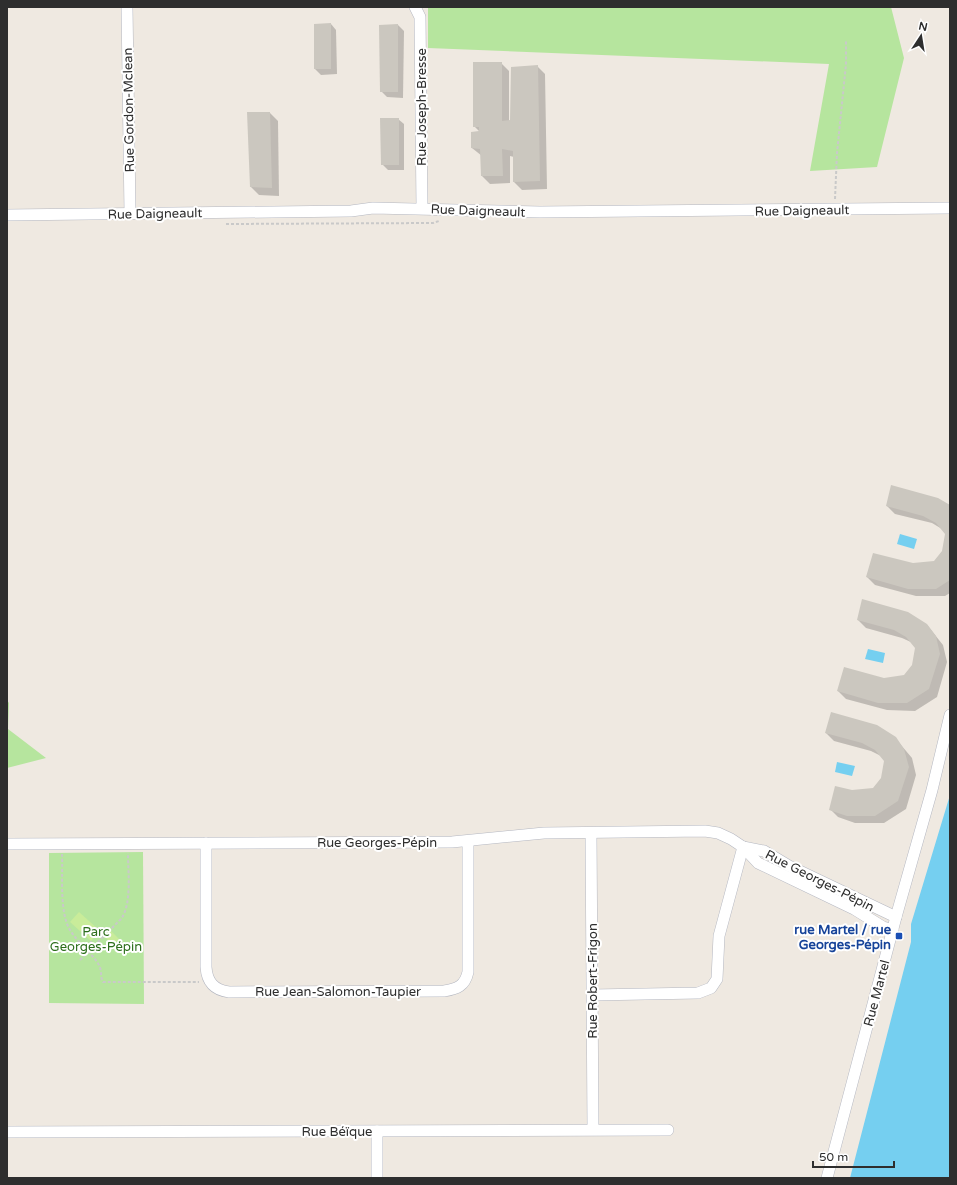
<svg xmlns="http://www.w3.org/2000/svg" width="957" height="1185" viewBox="0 0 957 1185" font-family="'Varela Round',sans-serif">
<rect width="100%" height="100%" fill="#efe9e1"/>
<g fill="#b6e59e">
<polygon points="428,7 891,7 904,58 877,167 810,171 829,64 428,48"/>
<polygon points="7,700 9,703 8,729 46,758 7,768"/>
<polygon points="143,852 144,1004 49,1003 49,853"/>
</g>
<g fill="#c9ec9a">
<polygon points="79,912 100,931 91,941 70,922"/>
<polygon points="110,930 119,939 113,945 104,936"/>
</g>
<g fill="#75cff0">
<polygon points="900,534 917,539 914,549 897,544"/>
<polygon points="868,649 885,653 883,663 865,659"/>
<polygon points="837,762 855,766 852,776 835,772"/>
<polygon points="950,795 950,1178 850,1178 911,942 911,924"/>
</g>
<g fill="#0003">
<polygon points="331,24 336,30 337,74 321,75 315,69"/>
<polygon points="398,25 404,31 403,98 387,97 381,91"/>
<polygon points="501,63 509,71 509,121 511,121 537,66 545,74 547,189 522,190 514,182 514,157 510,156 510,183 490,184 482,176 482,156 472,148 480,132 474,126"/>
<polygon points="248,113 270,113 278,121 279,196 259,195 251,187"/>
<polygon points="398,119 404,124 404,170 388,170 382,164"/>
<polygon points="887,506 950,507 950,593 945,596 916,596 875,585 867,577 934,562 943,551 946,533 942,529 932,523 895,514"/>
<polygon points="858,620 927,625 943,645 947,662 937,697 915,711 887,710 846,699 838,691 883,679 905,676 913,665 916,648 913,643 902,638 866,628"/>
<polygon points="826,733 895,738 912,758 916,775 906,809 884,823 855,823 838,817 830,809 852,791 873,789 882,778 885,760 881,756 871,751 834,741"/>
</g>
<g fill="#cbc7bf">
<polygon points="331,23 331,69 314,69 314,24"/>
<polygon points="398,24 398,92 380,92 379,25"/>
<polygon points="473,62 502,62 502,121 510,120 511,67 538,65 540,181 513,182 513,151 502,149 503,176 481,176 480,149 471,148 471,132 479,131 479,127 473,127"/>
<polygon points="247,112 270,112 272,188 250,187"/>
<polygon points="380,118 399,118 399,165 381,165"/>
<polygon points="891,485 938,498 950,505 950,580 936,589 908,589 866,577 873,553 913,563 934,561 942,551 945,534 936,523 923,516 886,506"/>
<polygon points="862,599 908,612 927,624 936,636 940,654 929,689 907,703 878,703 837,691 844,667 884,678 904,675 912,665 915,648 906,637 894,630 857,620"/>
<polygon points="831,712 877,725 896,737 904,749 909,767 898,801 875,816 847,816 829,810 835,786 852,790 873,788 881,778 884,761 875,750 862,743 825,733"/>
</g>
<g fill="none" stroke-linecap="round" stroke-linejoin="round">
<g stroke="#b4b7c1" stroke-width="12">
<g id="street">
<polyline points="127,7 130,213"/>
<polyline points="415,7 420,17 422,208"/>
<polyline points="7,215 351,211 373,208 540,212 950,208"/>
<polyline points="591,833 593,1129"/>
<path d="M206,843V967C207,982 214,990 229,992L444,991C457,989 465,986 468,972V841"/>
<polyline points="7,844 452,842 544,833 705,831 718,833 731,839 743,847 758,863 854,909 883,927 893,930"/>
<polyline points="743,847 764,851 789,866 896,917"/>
<polyline points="593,995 698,993 711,988 717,979 719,936 743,847"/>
<polyline points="7,1132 668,1130"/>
<polyline points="377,1178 377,1131"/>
<polyline points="827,1178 896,917 932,790 950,715"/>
</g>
</g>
<g stroke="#c9c9c9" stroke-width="2" stroke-dasharray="3 2" stroke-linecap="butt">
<polyline points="835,199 837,153 846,64 846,40"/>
<polyline points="226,224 433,223 439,221"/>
<path d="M62,854C63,874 59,912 70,930C78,943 91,952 99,965C102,970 100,977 103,982H199"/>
<polyline points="90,949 91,941"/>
<path d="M80,960L121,919C132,904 128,872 128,853"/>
</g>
<use href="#street" stroke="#fff" stroke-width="11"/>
</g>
<rect fill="#1a4fb4" stroke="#fff" stroke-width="1.5" x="895" y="932" width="8" height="8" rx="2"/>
<g text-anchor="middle" stroke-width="4" stroke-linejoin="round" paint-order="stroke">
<g font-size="13" fill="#2e2e2e" stroke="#fff">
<text transform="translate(421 107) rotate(-90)" y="5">Rue Joseph-Bresse</text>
<text transform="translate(128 110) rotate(-91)" y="5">Rue Gordon-Mclean</text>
<text transform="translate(478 210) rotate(2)" y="5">Rue Daigneault</text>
<text transform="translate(802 210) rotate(-1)" y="5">Rue Daigneault</text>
<text transform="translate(155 213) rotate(-1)" y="5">Rue Daigneault</text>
<text x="377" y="847">Rue Georges-Pépin</text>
<text transform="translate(820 880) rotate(27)" y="5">Rue Georges-Pépin</text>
<text transform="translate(592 981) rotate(-90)" y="5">Rue Robert-Frigon</text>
<text x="338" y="996">Rue Jean-Salomon-Taupier</text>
<text transform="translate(876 993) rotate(-75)" y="5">Rue Martel</text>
<text x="337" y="1136">Rue Béïque</text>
</g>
<g font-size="13" font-weight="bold" fill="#164399" stroke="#fff" text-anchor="end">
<text x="891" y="934">rue Martel / rue<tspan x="891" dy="15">Georges-Pépin</tspan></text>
</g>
<g font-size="13" fill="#2c6e1b" stroke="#fff">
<text x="96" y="936">Parc<tspan x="96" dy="15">Georges-Pépin</tspan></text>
</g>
</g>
<rect width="957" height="1185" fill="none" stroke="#2e2e2e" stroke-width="16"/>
<g transform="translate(921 36) rotate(12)" stroke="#ffffff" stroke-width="3" paint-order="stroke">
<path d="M0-3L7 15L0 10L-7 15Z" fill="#2e2e2e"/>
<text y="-6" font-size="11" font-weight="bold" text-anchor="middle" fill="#2e2e2e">N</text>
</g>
<path d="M813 1161v6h81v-6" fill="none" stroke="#2e2e2e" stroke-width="2"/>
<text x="819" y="1161" font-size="12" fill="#2e2e2e" stroke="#ffffff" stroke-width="3" paint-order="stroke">50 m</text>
</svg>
